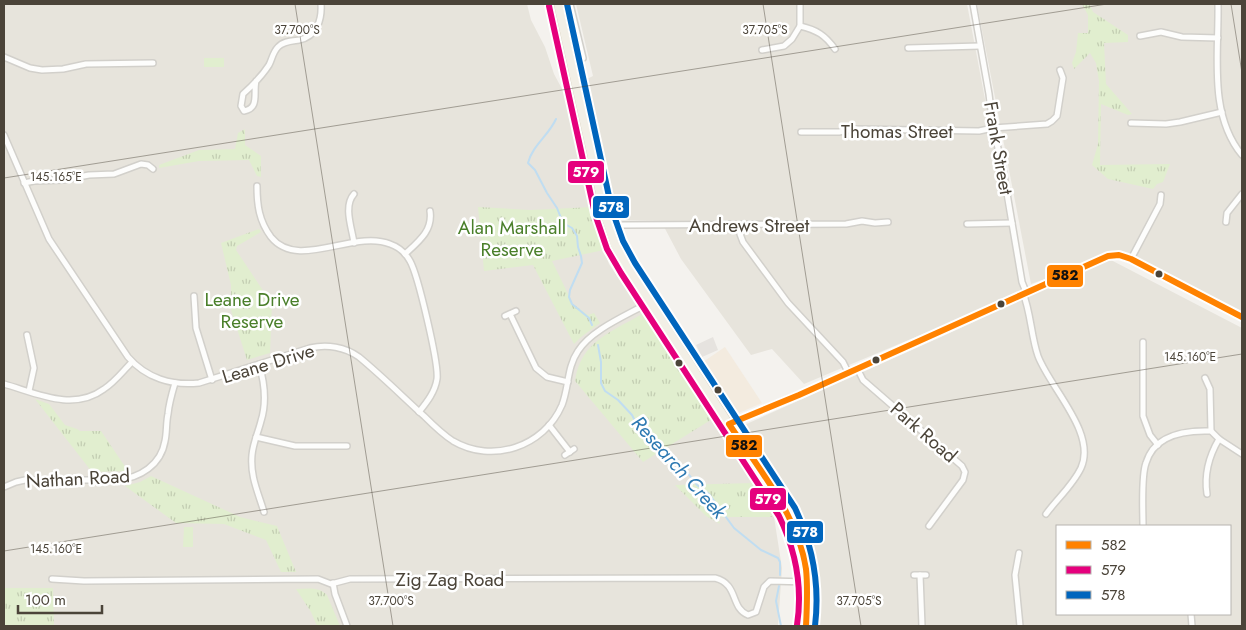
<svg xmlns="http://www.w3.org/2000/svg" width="1246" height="630" viewBox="0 0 1246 630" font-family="Jost,sans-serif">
<defs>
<pattern id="park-tufts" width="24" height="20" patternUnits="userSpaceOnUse" patternTransform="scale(1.25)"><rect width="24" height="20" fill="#e1eecf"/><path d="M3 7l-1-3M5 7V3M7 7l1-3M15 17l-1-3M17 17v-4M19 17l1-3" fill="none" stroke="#c3cdb2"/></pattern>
</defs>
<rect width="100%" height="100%" fill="#f4f2ee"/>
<g fill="#e7e4dc" fill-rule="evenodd">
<polygon points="4,4 527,4 531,20 545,47 554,74 568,100 604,250 609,264 714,418 755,483 774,517 782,568 778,626 4,626"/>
<polygon points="576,4 967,4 1021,290 937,328 804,384 772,349 751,355 681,259 661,221 614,220 583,81 593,76"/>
<polygon points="977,4 1242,4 1242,311 1139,260 1119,255 1108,256 1031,284"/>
<path d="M1109,259L1242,328V626H812L817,589L815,566L810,545L788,494L742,426L941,337ZM1057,526H1230V614H1057Z"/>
</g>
<polygon fill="#f3ebdf" points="725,347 762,403 734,415 700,364"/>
<g fill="url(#park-tufts)">
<polygon points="1082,4 1089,4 1093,12 1128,35 1128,42 1104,43 1106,84 1132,114 1128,115 1101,104 1100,165 1170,164 1163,182 1157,184 1153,189 1108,179 1092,165 1098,144 1099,81 1096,63 1090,53 1074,69 1072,63 1076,52 1078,33 1088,33 1088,15"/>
<polygon points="245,129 245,145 261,156 261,177 257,176 249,160 199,161 159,168 159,165 199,150 235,149 238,133"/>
<polygon points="478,207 530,210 594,207 604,250 552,261 573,304 588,315 594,313 600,323 581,337 574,344 533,265 484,271"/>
<polygon points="259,229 261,232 237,246 236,250 272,304 270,353 247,360 231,310 231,285 221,243"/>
<path d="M642,314L714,418L643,462L575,381C581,341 610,333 642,314Z"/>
<polygon points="35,399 49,404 65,425 77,429 80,431 101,431 128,471 92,472"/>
<polygon points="151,476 240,517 277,526 296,572 281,572 266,540 224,524 176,523 125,486 140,482"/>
<polygon points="755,483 774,517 718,517 720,524 706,516 675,485"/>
<polygon points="4,588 53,588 54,626 4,626"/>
<path d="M296,589C307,589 318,586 327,595L340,626H317L311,612Z"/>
</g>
<g fill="#e1eecf">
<rect x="204" y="58" width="20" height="9"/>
<polygon points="184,527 193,527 193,547 183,547"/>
</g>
<polygon fill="#e6e3df" points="713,337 718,350 702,357 696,345"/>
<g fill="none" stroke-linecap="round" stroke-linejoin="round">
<g stroke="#c0ddf1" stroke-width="2">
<path d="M556,119C549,135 532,146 528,163L535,170L547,193L557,208L563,223L572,228L577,236L578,247L581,256L582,263L570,290L569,297L572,304L589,318L592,325"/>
<polyline points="598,345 601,362 601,383 605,391 618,400 632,415 635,421 649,432 663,450 676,458 697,485 709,494 734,528 761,550 778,558 780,562 780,575"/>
<polyline points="779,586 776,601 781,626"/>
</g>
<g stroke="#d2d0cb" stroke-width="8">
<g id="minor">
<polyline points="570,4 583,58"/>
<polyline points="973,4 989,94 993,128 1002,164 1022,282 1026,292"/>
<path d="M1218,4C1219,53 1208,114 1242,155"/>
<path d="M800,26C817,30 825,35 835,49"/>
<polyline points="1140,36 1161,32 1182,37 1218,38"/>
<polyline points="908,48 980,46"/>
<polyline points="762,50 784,46 792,39 800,26 800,4"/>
<polyline points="4,57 30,68 42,70 63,69 86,64 153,63"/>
<path d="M256,81C253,93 260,108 244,111L241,106L243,94C253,85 262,76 269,65C272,59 273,52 278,47C283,41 292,41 299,40C317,37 322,19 321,4"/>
<polyline points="1131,123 1166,124 1180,122 1222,112"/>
<polyline points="801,132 839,132 854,129 979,131 993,128 1047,124 1052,121 1057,116 1063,78 1060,70"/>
<path d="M4,135L49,239L128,357C146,378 172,386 199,383L310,348C327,344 345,347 359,357C382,376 403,397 424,416C433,425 442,434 453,441C492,464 544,447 562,405C569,387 567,367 578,351C592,329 628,315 650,302"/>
<polyline points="24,183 34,181 63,180 89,175 114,174 141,164 148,165 153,169"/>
<path d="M257,186C257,205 259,221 271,237C298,271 354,229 390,244C399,247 405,252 410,261C418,275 439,364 437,379C435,392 427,402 419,412"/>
<polyline points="1226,222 1227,213 1242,194"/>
<polyline points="967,224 1012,223"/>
<polyline points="738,225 740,234 743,242 788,303 843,362 848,372"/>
<polyline points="609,229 623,225 846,224 862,221 875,223 888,222"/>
<path d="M354,243C352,228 343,206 354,194"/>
<path d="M405,254C418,242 433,231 430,211"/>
<polyline points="1131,259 1160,204 1161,195"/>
<path d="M1023,293C1031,313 1031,336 1038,356C1050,388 1097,433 1081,468C1073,485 1057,499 1046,514"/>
<polyline points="194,296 196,328 212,380"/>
<polyline points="510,314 536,368 547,377 568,382"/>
<polyline points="505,316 516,311"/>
<polyline points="27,335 34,368 29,391"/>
<polyline points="1143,342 1143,416 1150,435 1158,445"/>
<path d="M259,364C265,384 267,402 261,421C258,433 253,443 252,455C250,476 258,492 264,512"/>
<polyline points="857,368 863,380 962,466 965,472 963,480 929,526"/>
<polyline points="1205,378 1210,389 1211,431"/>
<path d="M4,384C36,393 73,412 104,389C115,382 123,371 132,362"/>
<polyline points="549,425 570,452"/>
<polyline points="256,437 295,446 347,446"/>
<polyline points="565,455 574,449"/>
<path d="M4,487L16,482L25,480H117C140,478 161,465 165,441C167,432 166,423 168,414C169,403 172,393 175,383"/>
<path d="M1207,494C1204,474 1209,456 1219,439"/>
<path d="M1143,526C1143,511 1141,476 1146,463C1154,435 1185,430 1211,431L1219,439L1242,454"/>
<polyline points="1019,553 1015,575 1020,626"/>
<polyline points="914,575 926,575"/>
<polyline points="920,575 922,626"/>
<path d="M52,579L84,581L318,579L331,584L350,579L715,578C739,584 730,608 748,615L756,612L764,587L770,581L808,582"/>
<polyline points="333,583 335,594 347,626"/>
<polyline points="1191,614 1192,626"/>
</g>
</g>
<g stroke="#d2d0cb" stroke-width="9">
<polyline id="tertiary" points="729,424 799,395 1108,256 1119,255 1131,259 1242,317"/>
</g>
<g stroke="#d6cebb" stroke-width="10">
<path id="primary" d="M558,4L604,212L615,245L628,268C666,326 703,385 741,443C761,474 786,502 798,537C808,565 811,597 806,626"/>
</g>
<use href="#minor" stroke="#fdfdfc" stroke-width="5"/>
<use href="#tertiary" stroke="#fdfdfc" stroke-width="6"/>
<use href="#primary" stroke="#f2efe6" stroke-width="8"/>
<g stroke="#fff" stroke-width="10">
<path id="bus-1" d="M806,626C807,607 808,588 806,569C798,515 758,468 729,424L799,395L1108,256L1119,255L1131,259L1242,317"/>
</g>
<g stroke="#fff" stroke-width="10">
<path id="bus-2" d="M549,6L595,214L607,249L621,273L779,516C796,551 803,586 797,625"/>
</g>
<g stroke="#fff" stroke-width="10">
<path id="bus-3" d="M567,4L612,210L623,241L635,263L795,508C813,546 820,585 815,626"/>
</g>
<use href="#bus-1" stroke="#ff8200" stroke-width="6"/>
<use href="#bus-2" stroke="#e5007d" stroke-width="6"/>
<use href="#bus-3" stroke="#0065bd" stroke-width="6"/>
</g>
<path fill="none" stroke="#4b4439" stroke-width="1" stroke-opacity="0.45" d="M295,4L393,626M763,4L861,626M1231,4L1242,73M4,178L1107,4M4,551L1242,354"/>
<g fill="#4b4439" stroke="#fff" stroke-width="2">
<circle cx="1159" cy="274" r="4.5"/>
<circle cx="1001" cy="304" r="4.5"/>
<circle cx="876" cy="360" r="4.5"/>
<circle cx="679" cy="363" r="4.5"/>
<circle cx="718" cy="390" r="4.5"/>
</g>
<g text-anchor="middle" stroke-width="5" stroke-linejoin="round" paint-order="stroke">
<g font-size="19" fill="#4b4439" stroke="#fff">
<text x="897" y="138">Thomas Street</text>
<text transform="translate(999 148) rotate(80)" y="7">Frank Street</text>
<text x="749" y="232">Andrews Street</text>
<text transform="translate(268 363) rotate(-17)" y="7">Leane Drive</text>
<text transform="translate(924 432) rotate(41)" y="7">Park Road</text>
<text transform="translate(78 478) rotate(-3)" y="7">Nathan Road</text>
<text x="450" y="586">Zig Zag Road</text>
</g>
<g font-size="19" fill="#4a7f2a" stroke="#fff">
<text x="512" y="234">Alan Marshall<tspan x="512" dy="22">Reserve</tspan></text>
<text x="252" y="306">Leane Drive<tspan x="252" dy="22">Reserve</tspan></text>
</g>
<g font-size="20" font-style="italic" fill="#2e7ab2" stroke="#fff">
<text transform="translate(679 467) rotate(48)" y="7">Research Creek</text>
</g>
</g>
<g font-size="12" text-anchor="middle" fill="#4b4439" stroke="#fff" stroke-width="5" stroke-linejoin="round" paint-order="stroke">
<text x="297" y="34">37.700°S</text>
<text x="765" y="34">37.705°S</text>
<text x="56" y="181">145.165°E</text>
<text x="1190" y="361">145.160°E</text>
<text x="56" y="553">145.160°E</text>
<text x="391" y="605">37.700°S</text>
<text x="859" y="605">37.705°S</text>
</g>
<g stroke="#fff" stroke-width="2">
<rect x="567" y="160" width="38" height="24" rx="5" fill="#e5007d"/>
<rect x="592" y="195" width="38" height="24" rx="5" fill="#0065bd"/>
<rect x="1046" y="264" width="38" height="24" rx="5" fill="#ff8200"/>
<rect x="725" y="434" width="38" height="24" rx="5" fill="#ff8200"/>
<rect x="749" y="487" width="38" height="24" rx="5" fill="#e5007d"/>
<rect x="786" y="520" width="38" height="24" rx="5" fill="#0065bd"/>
</g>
<g font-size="14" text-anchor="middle" font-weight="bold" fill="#fff">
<text x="586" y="177">579</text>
<text x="611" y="212">578</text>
<text x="768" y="504">579</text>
<text x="805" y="537">578</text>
</g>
<g font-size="14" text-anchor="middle" font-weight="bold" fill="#111">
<text x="1065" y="280">582</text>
<text x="744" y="450">582</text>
</g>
<rect width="1246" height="630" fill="none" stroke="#4b4439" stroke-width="10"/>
<rect x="1056" y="525" width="175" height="90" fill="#ffffff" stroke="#b7b4b0"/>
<rect x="1066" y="541" width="25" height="8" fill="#ff8200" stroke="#b7b4b0"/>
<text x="1101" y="550" font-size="15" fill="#4b4439">582</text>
<rect x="1066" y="566" width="25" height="8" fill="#e5007d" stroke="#b7b4b0"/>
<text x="1101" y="575" font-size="15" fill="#4b4439">579</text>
<rect x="1066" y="591" width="25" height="8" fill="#0065bd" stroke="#b7b4b0"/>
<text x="1101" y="600" font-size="15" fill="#4b4439">578</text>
<path d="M18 605v8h84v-8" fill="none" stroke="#4b4439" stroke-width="2.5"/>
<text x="25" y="605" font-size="15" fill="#4b4439" stroke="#ffffff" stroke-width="4" paint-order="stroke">100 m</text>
</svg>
